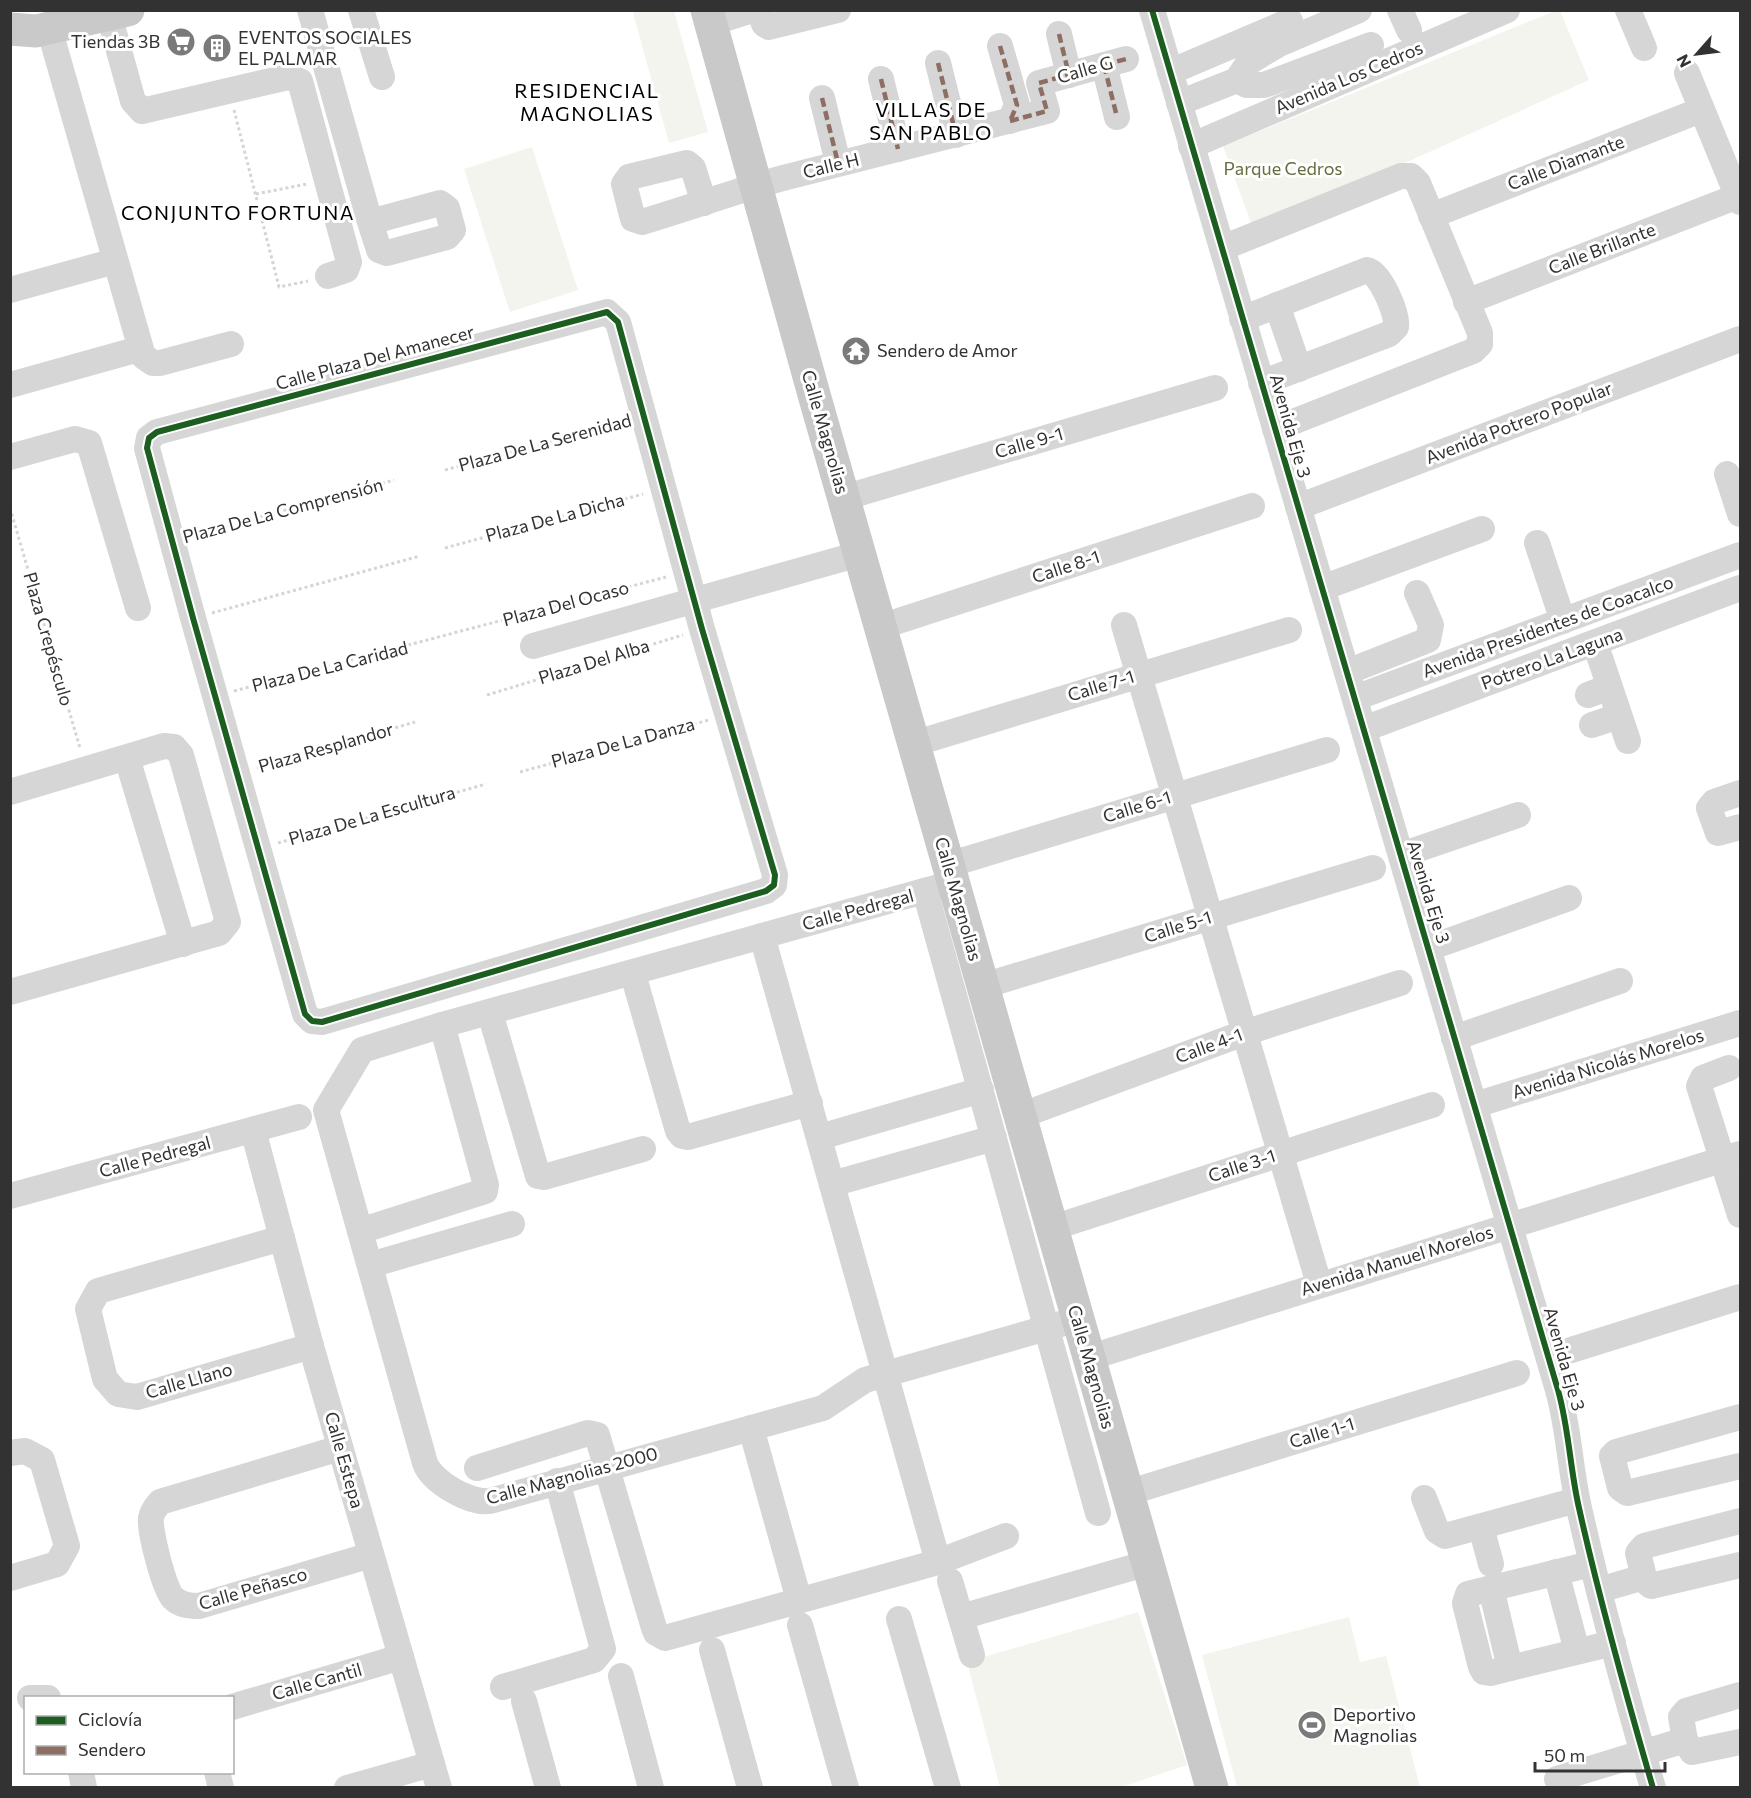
<svg xmlns="http://www.w3.org/2000/svg" width="1751" height="1798" viewBox="0 0 1751 1798" font-family="Commissioner,sans-serif">
<rect width="100%" height="100%" fill="#fff"/>
<g fill="#f3f4ed">
<polygon points="640,11 674,11 708,132 669,143 633,13"/>
<polygon points="1555,11 1560,11 1589,80 1254,231 1223,146"/>
<polygon points="532,147 578,290 510,312 464,169"/>
<polygon points="1138,1612 1187,1765 1122,1787 1000,1787 967,1662"/>
<polygon points="1349,1617 1360,1662 1386,1656 1420,1787 1237,1787 1202,1655"/>
</g>
<g fill="none" stroke-linecap="round" stroke-linejoin="round">
<g stroke="#d5d5d5" stroke-width="3" stroke-dasharray="3 3" stroke-linecap="butt">
<polyline points="234,110 279,287 308,281"/>
<polyline points="256,194 307,184"/>
<polyline points="445,470 623,422"/>
<polyline points="10,508 80,748"/>
<polyline points="191,536 394,480"/>
<polyline points="445,548 643,494"/>
<polyline points="212,613 420,556"/>
<polyline points="234,691 666,577"/>
<polyline points="487,695 683,635"/>
<polyline points="257,768 415,722"/>
<polyline points="520,772 709,720"/>
<polyline points="278,843 486,784"/>
</g>
<g stroke="#d6d6d6" stroke-width="26">
<polyline points="310,10 370,222 379,250 387,253 447,237 453,230 447,208 440,203 370,222"/>
<polyline points="361,10 382,77"/>
<polyline points="759,10 764,24 769,27 838,10"/>
<path d="M1152,10L1558,1390C1569,1429 1570,1469 1579,1508C1600,1602 1626,1695 1653,1788"/>
<polyline points="1400,10 1409,30"/>
<polyline points="1628,10 1644,48"/>
<polyline points="109,15 133,101 142,111 288,77 300,81 349,262 346,270 328,276"/>
<polyline points="711,23 752,10"/>
<polyline points="49,28 143,356 153,363 160,363 231,344"/>
<polyline points="1059,34 1069,75"/>
<polyline points="1000,46 1017,105 1010,121"/>
<polyline points="938,63 956,135"/>
<polyline points="1104,65 1117,117"/>
<polyline points="1170,72 1290,21"/>
<polyline points="1687,73 1740,202"/>
<polyline points="881,79 898,149"/>
<polyline points="1237,80 1247,85 1264,85 1371,45"/>
<polyline points="822,98 838,163"/>
<polyline points="1179,103 1237,80 1249,62 1279,44 1359,10"/>
<polyline points="1191,146 1507,10"/>
<path d="M704,203L693,168L687,163L629,177L624,184L633,219L642,222C689,208 736,191 783,178L1047,111L1039,83L1126,59"/>
<polyline points="1431,216 1701,110"/>
<polyline points="1222,248 1401,176 1411,176 1418,183 1480,333 1480,344 1473,351 1275,429"/>
<polyline points="10,290 115,261"/>
<polyline points="1466,302 1738,196"/>
<polyline points="1277,305 1299,369"/>
<polygon points="607,312 618,322 702,629 775,875 774,885 766,891 322,1022 312,1021 305,1014 193,618 147,448 149,438 157,432"/>
<path d="M1242,319L1367,270C1380,272 1398,314 1396,327L1389,334L1261,383"/>
<polyline points="10,385 139,349"/>
<polyline points="10,457 75,439 89,443 138,608"/>
<polyline points="1727,474 1740,514"/>
<polyline points="843,498 1215,388"/>
<polyline points="1298,507 1740,339"/>
<polyline points="1537,543 1563,621"/>
<polyline points="1322,588 1482,529"/>
<polyline points="1124,625 1319,1284"/>
<polyline points="880,627 1252,506"/>
<polyline points="1595,643 1628,741"/>
<polyline points="533,646 859,554"/>
<polyline points="1347,672 1428,640 1431,625 1417,593"/>
<polyline points="1588,695 1609,687"/>
<polyline points="1355,698 1740,555"/>
<polyline points="1592,725 1619,716"/>
<polyline points="1364,729 1740,588"/>
<polyline points="913,744 1289,630"/>
<polyline points="127,758 183,944"/>
<polyline points="10,792 164,746 174,747 181,755 228,922 219,933 10,992"/>
<polyline points="1740,793 1714,802 1709,808 1718,833 1740,827"/>
<polyline points="1401,855 1518,815"/>
<polyline points="948,865 1327,750"/>
<path d="M953,883L442,1025L362,1050L326,1110L425,1463C432,1482 470,1504 490,1501L823,1408L865,1380L1078,1319"/>
<polyline points="925,891 1098,1513"/>
<polyline points="762,936 938,1562"/>
<polyline points="1429,948 1569,898"/>
<polyline points="633,974 678,1131 682,1136 688,1137 810,1103"/>
<polyline points="983,986 1373,868"/>
<polyline points="490,1013 538,1176 544,1177 643,1149"/>
<polyline points="1454,1038 1620,981"/>
<polyline points="1729,1068 1703,1078 1699,1086 1740,1215"/>
<polyline points="1475,1105 1740,1023"/>
<polyline points="1020,1116 1244,1033 1400,983"/>
<polyline points="253,1130 311,1346 439,1788"/>
<polyline points="820,1137 981,1090"/>
<polyline points="832,1184 994,1138"/>
<polyline points="10,1196 299,1117"/>
<polyline points="1052,1228 1432,1105"/>
<polyline points="360,1231 485,1191 486,1185 442,1025"/>
<polyline points="282,1238 98,1291 88,1309 105,1379 118,1394 137,1397 311,1346"/>
<polyline points="370,1265 512,1224"/>
<polyline points="1549,1357 1740,1297"/>
<polyline points="1088,1358 1740,1154"/>
<polyline points="1740,1417 1616,1452 1612,1456 1620,1488 1627,1493 1740,1466"/>
<polyline points="751,1428 799,1600"/>
<path d="M340,1448L160,1502C156,1507 152,1511 151,1518C149,1530 164,1588 173,1598C180,1605 189,1606 199,1606L371,1555"/>
<polyline points="10,1453 25,1451 42,1460 67,1546 57,1564 10,1578"/>
<polyline points="477,1468 588,1433 597,1435 654,1628 656,1633 665,1638 938,1562 1006,1536"/>
<polyline points="1127,1493 1517,1373"/>
<polyline points="1424,1498 1437,1531 1445,1536 1577,1500"/>
<polyline points="1740,1521 1644,1546 1638,1553 1645,1581 1651,1586 1740,1565"/>
<polyline points="1481,1527 1491,1564"/>
<polyline points="1591,1564 1468,1594 1465,1603 1481,1667 1484,1672 1490,1673 1613,1643"/>
<polyline points="1556,1572 1577,1651"/>
<polyline points="950,1581 972,1655"/>
<polyline points="1491,1588 1510,1668"/>
<polyline points="1599,1590 1644,1577"/>
<polyline points="961,1617 1148,1563"/>
<polyline points="899,1619 948,1788"/>
<polyline points="800,1625 846,1788"/>
<polyline points="712,1650 750,1788"/>
<polyline points="621,1676 651,1788"/>
<polyline points="503,1687 594,1660 603,1649 557,1481"/>
<polyline points="1740,1695 1686,1711 1681,1717 1685,1740 1692,1752 1740,1742"/>
<polyline points="30,1698 48,1698"/>
<polyline points="524,1701 548,1788"/>
<polyline points="232,1707 401,1657"/>
<polyline points="81,1772 84,1788"/>
<polyline points="217,1772 221,1788"/>
<polyline points="1557,1779 1685,1740"/>
<polyline points="347,1788 432,1764"/>
</g>
<g stroke="#c9c9c9" stroke-width="33">
<polyline points="707,10 815,398 1212,1788"/>
<polyline points="10,29 36,31 128,10"/>
</g>
<g stroke="#8d6e63" stroke-width="4.5" stroke-dasharray="9 4.5" stroke-linecap="butt">
<polyline points="1059,34 1069,75"/>
<polyline points="1000,46 1017,105 1010,121"/>
<polyline points="938,63 956,135"/>
<polyline points="1104,65 1117,117"/>
<polyline points="881,79 898,149"/>
<polyline points="822,98 838,163"/>
<polyline points="1010,121 1047,111 1039,83 1126,59"/>
</g>
<g stroke="#fff" stroke-width="10">
<g id="cycleway">
<path d="M1152,10L1558,1390C1569,1429 1570,1469 1579,1508C1600,1602 1626,1695 1653,1788"/>
<polygon points="607,312 618,322 702,629 775,875 774,885 766,891 322,1022 312,1021 305,1014 193,618 147,448 149,438 157,432"/>
</g>
</g>
<use href="#cycleway" stroke="#1b5e20" stroke-width="6"/>
</g>
<defs>
<g id="supermarket-disc" transform="scale(1.5)"><circle r="9.5" fill="#7a7a7a" stroke="#fff"/><path d="M-6-5.5h2.5l.6 2H6L4.5 2H-2.5L-4.4-4H-6ZM-1.5 3.2a1.3 1.3 0 1 0 .1 0ZM3 3.2a1.3 1.3 0 1 0 .1 0Z" fill="#fff"/></g>
<g id="building-disc" transform="scale(1.5)"><circle r="9.5" fill="#7a7a7a" stroke="#fff"/><path d="M-4-6H4V6H1V3H-1V6H-4ZM-2.5-4.3h1.7v1.8h-1.7ZM.8-4.3h1.7v1.8H.8ZM-2.5-1h1.7V.8h-1.7ZM.8-1h1.7V.8H.8Z" fill="#fff"/></g>
<g id="temple-disc" transform="scale(1.5)"><circle r="9.5" fill="#7a7a7a" stroke="#fff"/><path d="M0-6L5-2H3V0L6.5 2.5H4V6H1.5V3h-3V6H-4V2.5H-6.5L-3 0V-2H-5Z" fill="#fff"/></g>
<g id="stadium-disc" transform="scale(1.5)"><circle r="9.5" fill="#7a7a7a" stroke="#fff"/><path d="M0-5a6.5 5 0 1 0 0 10a6.5 5 0 1 0 0-10ZM-3.5-1.8h7v3.6h-7Z" fill="#fff"/></g>
</defs>
<g fill-rule="evenodd">
<use href="#supermarket-disc" x="181" y="42"/>
<use href="#building-disc" x="217" y="48"/>
<use href="#temple-disc" x="856" y="351"/>
<use href="#stadium-disc" x="1312" y="1725"/>
</g>
<g text-anchor="middle" stroke-width="6" stroke-linejoin="round" paint-order="stroke">
<g font-size="18" fill="#323232" stroke="#fff" text-anchor="start">
<text x="238" y="44">EVENTOS SOCIALES<tspan x="238" dy="21">EL PALMAR</tspan></text>
<text x="160" y="48" text-anchor="end">Tiendas 3B</text>
<text x="877" y="357">Sendero de Amor</text>
<text x="1333" y="1721">Deportivo<tspan x="1333" dy="21">Magnolias</tspan></text>
</g>
<g font-size="18" fill="#323232" stroke="#fff">
<text transform="translate(1085 70) rotate(-16)" y="6">Calle G</text>
<text transform="translate(1349 78) rotate(-23)" y="6">Avenida Los Cedros</text>
<text transform="translate(1566 163) rotate(-21)" y="6">Calle Diamante</text>
<text transform="translate(831 166) rotate(-14)" y="6">Calle H</text>
<text transform="translate(1602 249) rotate(-21)" y="6">Calle Brillante</text>
<text transform="translate(375 358) rotate(-15)" y="6">Calle Plaza Del Amanecer</text>
<text transform="translate(1519 423) rotate(-21)" y="6">Avenida Potrero Popular</text>
<text transform="translate(1290 426) rotate(74)" y="6">Avenida Eje 3</text>
<text transform="translate(825 432) rotate(74)" y="6">Calle Magnolias</text>
<text transform="translate(545 443) rotate(-15)" y="6">Plaza De La Serenidad</text>
<text transform="translate(1029 443) rotate(-16)" y="6">Calle 9-1</text>
<text transform="translate(283 511) rotate(-15)" y="6">Plaza De La Comprensión</text>
<text transform="translate(555 518) rotate(-15)" y="6">Plaza De La Dicha</text>
<text transform="translate(1066 567) rotate(-18)" y="6">Calle 8-1</text>
<text transform="translate(566 604) rotate(-15)" y="6">Plaza Del Ocaso</text>
<text transform="translate(1548 627) rotate(-20)" y="6">Avenida Presidentes de Coacalco</text>
<text transform="translate(48 639) rotate(74)" y="6">Plaza Crepésculo</text>
<text transform="translate(1552 659) rotate(-20)" y="6">Potrero La Laguna</text>
<text transform="translate(594 662) rotate(-17)" y="6">Plaza Del Alba</text>
<text transform="translate(330 667) rotate(-14)" y="6">Plaza De La Caridad</text>
<text transform="translate(1101 686) rotate(-17)" y="6">Calle 7-1</text>
<text transform="translate(623 743) rotate(-15)" y="6">Plaza De La Danza</text>
<text transform="translate(326 748) rotate(-16)" y="6">Plaza Resplandor</text>
<text transform="translate(1137 807) rotate(-17)" y="6">Calle 6-1</text>
<text transform="translate(372 816) rotate(-16)" y="6">Plaza De La Escultura</text>
<text transform="translate(1428 892) rotate(73)" y="6">Avenida Eje 3</text>
<text transform="translate(958 899) rotate(74)" y="6">Calle Magnolias</text>
<text transform="translate(858 910) rotate(-15)" y="6">Calle Pedregal</text>
<text transform="translate(1178 927) rotate(-17)" y="6">Calle 5-1</text>
<text transform="translate(1209 1046) rotate(-20)" y="6">Calle 4-1</text>
<text transform="translate(1608 1064) rotate(-17)" y="6">Avenida Nicolás Morelos</text>
<text transform="translate(155 1157) rotate(-15)" y="6">Calle Pedregal</text>
<text transform="translate(1242 1166) rotate(-18)" y="6">Calle 3-1</text>
<text transform="translate(1397 1261) rotate(-17)" y="6">Avenida Manuel Morelos</text>
<text transform="translate(1564 1359) rotate(74)" y="6">Avenida Eje 3</text>
<text transform="translate(1091 1367) rotate(74)" y="6">Calle Magnolias</text>
<text transform="translate(189 1381) rotate(-16)" y="6">Calle Llano</text>
<text transform="translate(1322 1433) rotate(-17)" y="6">Calle 1-1</text>
<text transform="translate(344 1460) rotate(74)" y="6">Calle Estepa</text>
<text transform="translate(572 1476) rotate(-15)" y="6">Calle Magnolias 2000</text>
<text transform="translate(253 1589) rotate(-16)" y="6">Calle Peñasco</text>
<text transform="translate(317 1682) rotate(-16)" y="6">Calle Cantil</text>
</g>
<g font-size="18" fill="#656e40" stroke="#fff">
<text x="1283" y="175">Parque Cedros</text>
</g>
<g font-size="20" letter-spacing="1.5" fill="#000" stroke="#fff">
<text x="587" y="98">RESIDENCIAL<tspan x="587" dy="23">MAGNOLIAS</tspan></text>
<text x="931" y="117">VILLAS DE<tspan x="931" dy="23">SAN PABLO</tspan></text>
<text x="238" y="220">CONJUNTO FORTUNA</text>
</g>
</g>
<rect width="1751" height="1798" fill="none" stroke="#323232" stroke-width="24"/>
<rect x="24" y="1696" width="210" height="78" fill="#ffffff" stroke="#adadad" stroke-width="1.5"/>
<rect x="36" y="1716" width="30" height="9" fill="#1b5e20" stroke="#adadad" stroke-width="1.5"/>
<text x="78" y="1726" font-size="18" fill="#323232">Ciclovía</text>
<rect x="36" y="1746" width="30" height="9" fill="#8d6e63" stroke="#adadad" stroke-width="1.5"/>
<text x="78" y="1756" font-size="18" fill="#323232">Sendero</text>
<g transform="translate(1697 54) rotate(242)" stroke="#ffffff" stroke-width="4.5" paint-order="stroke">
<path d="M0-4.5L10 22L0 15L-10 22Z" fill="#323232"/>
<text y="-9" font-size="16" font-weight="bold" text-anchor="middle" fill="#323232">N</text>
</g>
<path d="M1535 1762v9h130v-9" fill="none" stroke="#323232" stroke-width="3"/>
<text x="1544" y="1762" font-size="18" fill="#323232" stroke="#ffffff" stroke-width="4.5" paint-order="stroke">50 m</text>
</svg>
